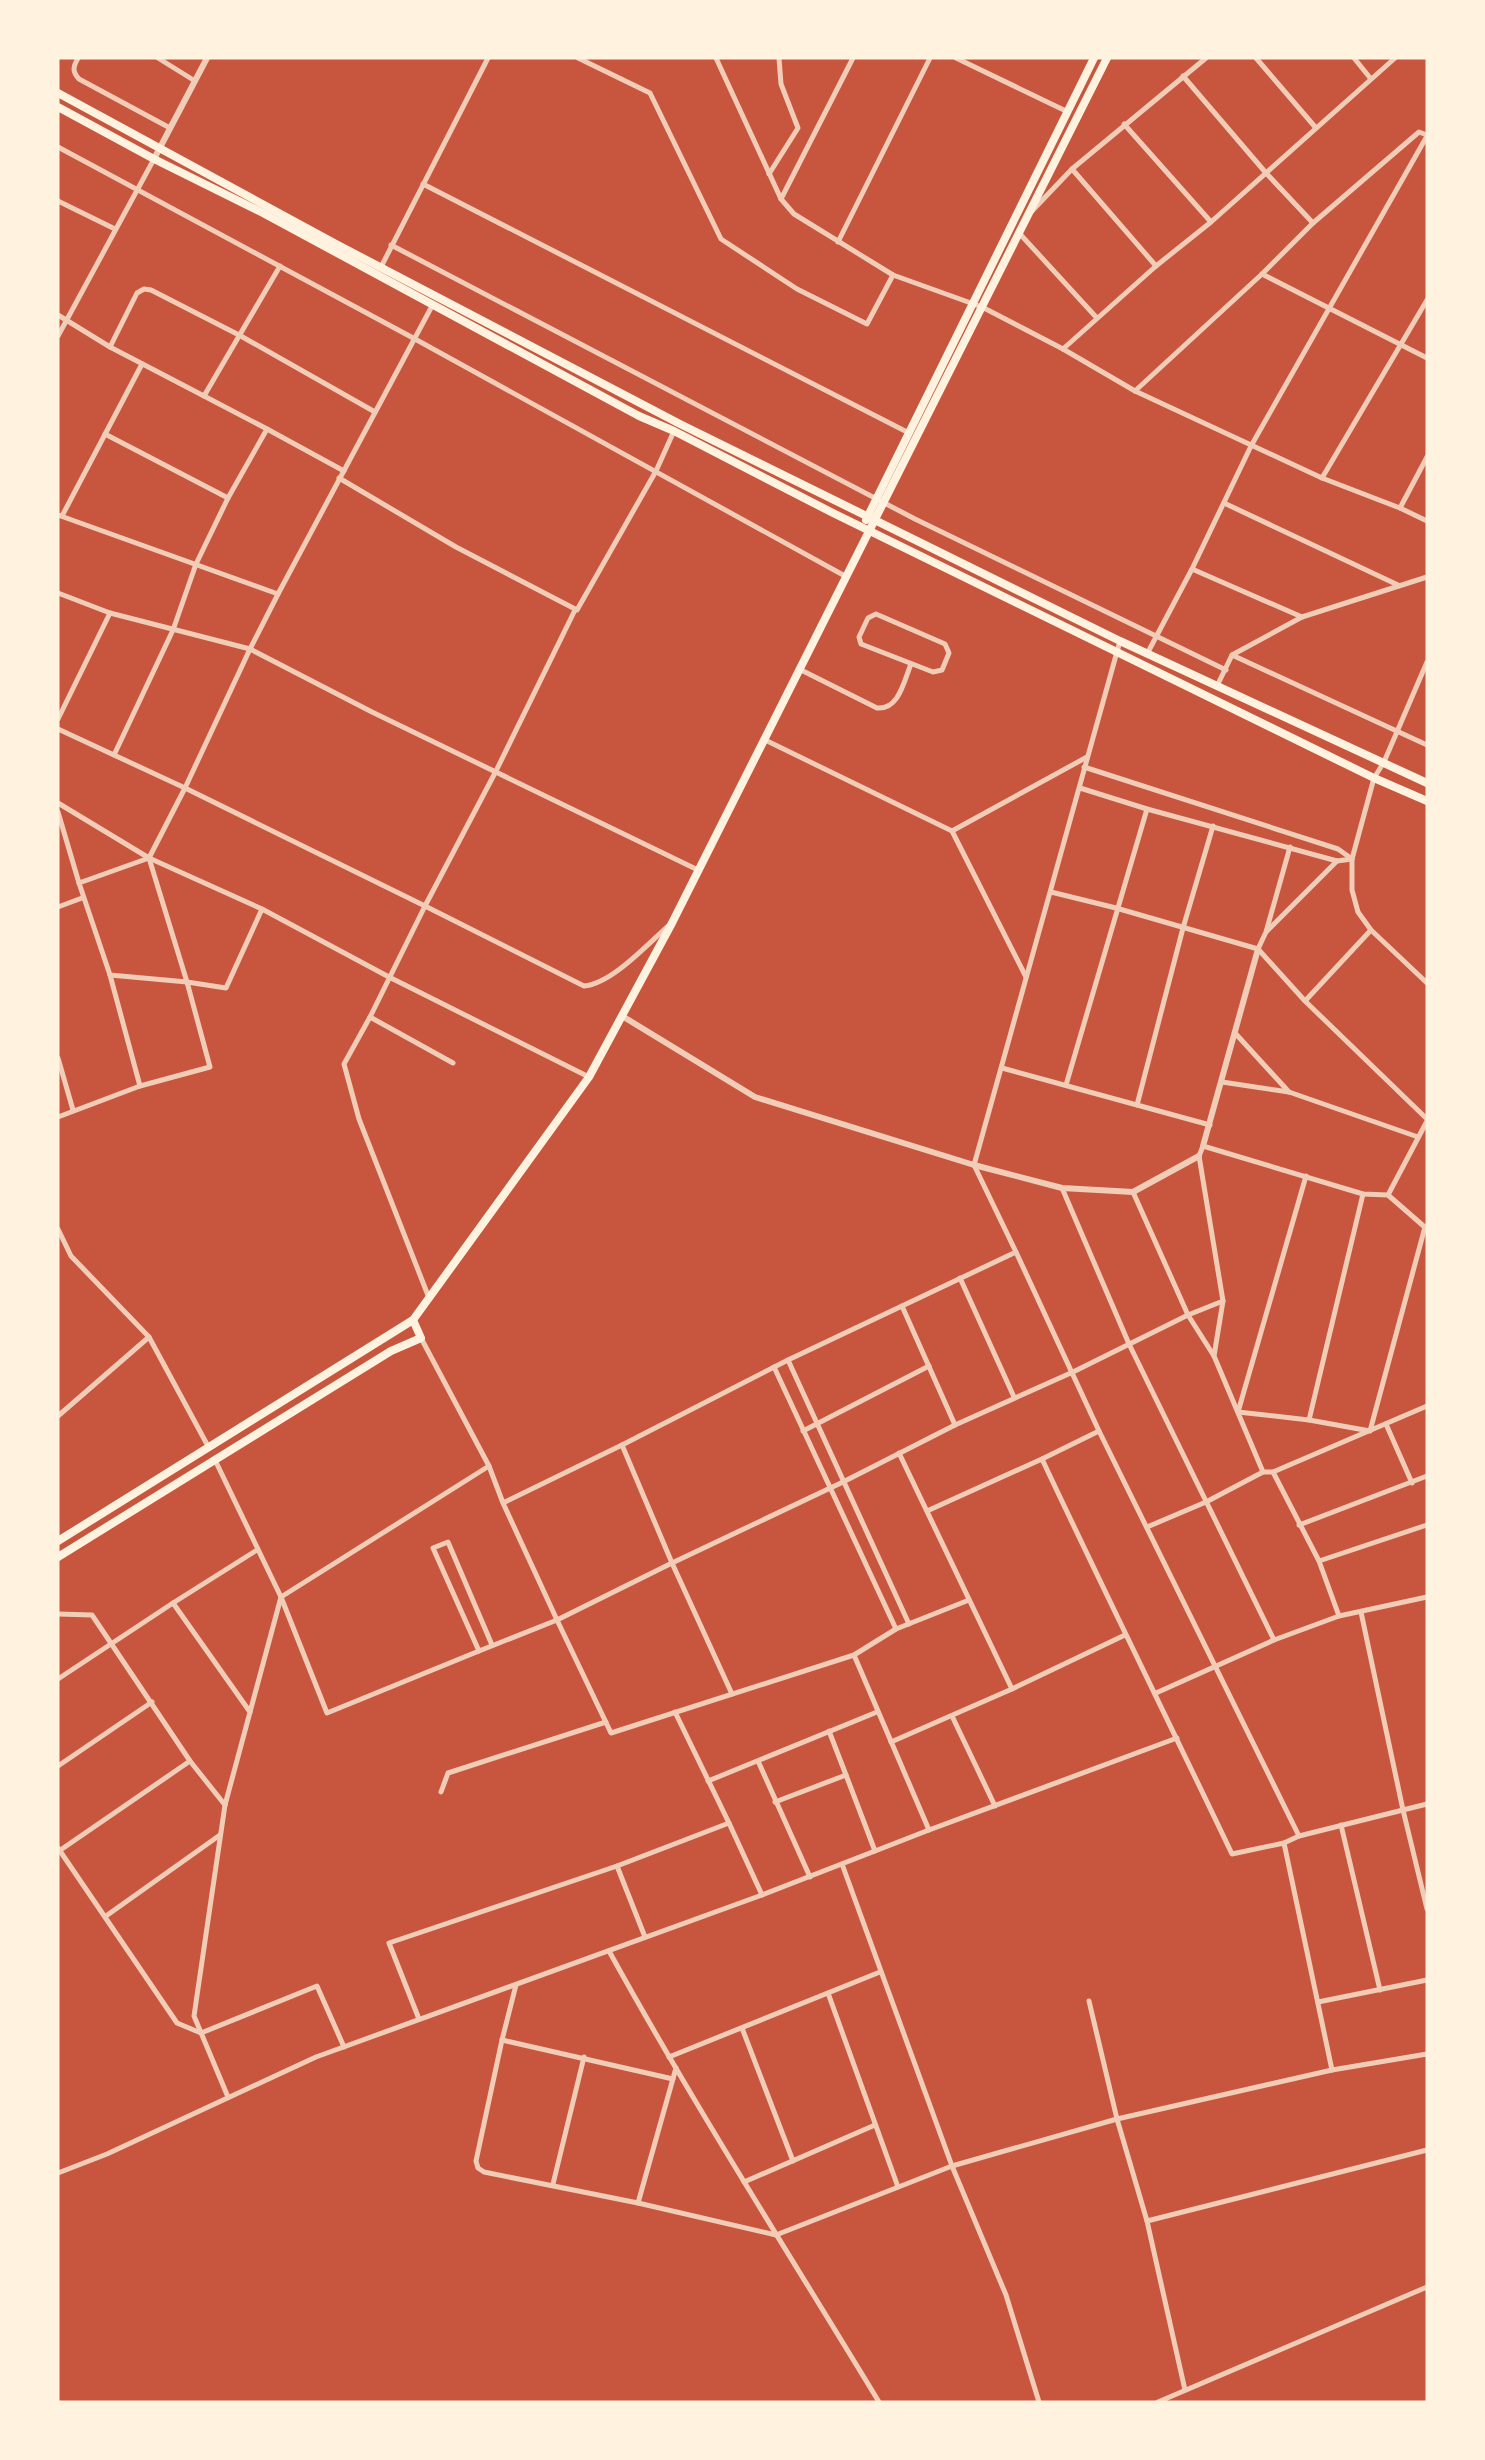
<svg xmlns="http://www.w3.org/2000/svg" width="1485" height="2460" viewBox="0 0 1485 2460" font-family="Manrope,sans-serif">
<rect width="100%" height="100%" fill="#c8553d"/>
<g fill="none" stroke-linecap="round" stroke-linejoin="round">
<g stroke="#f1ccb7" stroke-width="5">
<path d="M78,58C73,67 72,71 79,79L170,128"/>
<polyline points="158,58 195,81"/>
<polyline points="578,58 650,93 721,239 797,289 867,324 893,275"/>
<polyline points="716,58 781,199 794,214 893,275 982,307 1063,349 1135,391 1322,478 1400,508 1427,521"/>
<polyline points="956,58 1066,111"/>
<polyline points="1256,58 1316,128"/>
<polyline points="1354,58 1371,79"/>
<polyline points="1183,76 1266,173 1313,223 1419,132 1427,135"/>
<polyline points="1124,124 1211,222"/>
<polyline points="58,147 415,339 845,576"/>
<polyline points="1072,169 1156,266"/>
<polyline points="769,174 798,128 781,84 779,58"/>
<polyline points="423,184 909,433"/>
<polyline points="781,199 853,58"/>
<polyline points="58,201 115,229"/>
<polyline points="1032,211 1072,169 1206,58"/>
<polyline points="1020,234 1096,317"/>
<polyline points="838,242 930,58"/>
<polyline points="391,245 915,519 1226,670"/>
<polyline points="381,267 488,58"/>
<polyline points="1262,274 1427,358"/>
<polyline points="58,315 110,347 137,293 144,289 151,290 239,335 375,412"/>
<polyline points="58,336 154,159"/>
<polyline points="110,347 204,396"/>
<polyline points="1063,349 1156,266 1211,222 1395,58"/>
<polyline points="1135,391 1262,274 1313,223"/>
<polyline points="267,429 344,471"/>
<polyline points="105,434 228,498"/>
<polyline points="339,478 456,547 577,610 656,471 674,431"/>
<polyline points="1322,478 1427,300"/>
<polyline points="1224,503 1398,585"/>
<polyline points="1400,508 1427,457"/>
<polyline points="58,515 278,594 432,306"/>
<polyline points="62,516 142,364"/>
<polyline points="1192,569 1302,617"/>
<polyline points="58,593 110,613 250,649 185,788 425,906 496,771 575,610"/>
<polyline points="278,594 250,649 372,712 698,870"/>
<polygon points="876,614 945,644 949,653 942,670 933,672 861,644 859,637 868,618"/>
<polyline points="1147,654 1192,569 1251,446 1427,136"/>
<polyline points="1232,655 1427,745"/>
<polyline points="1427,662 1384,762 1374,778 1352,859 1352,890 1358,912 1371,930 1427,983"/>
<path d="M799,669L877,708C899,710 904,681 911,664"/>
<polyline points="1217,686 1232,655 1302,617 1427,577"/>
<polyline points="58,719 110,613"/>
<polyline points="58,729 185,788 149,858 58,803"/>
<polyline points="763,739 952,831"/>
<polyline points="114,755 173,630 196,564 228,498 267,429 204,396 280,266"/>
<polyline points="1084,767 1338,849 1352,859"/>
<polyline points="1080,788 1147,809 1337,861 1352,859"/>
<polyline points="58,812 79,883 149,858 262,909 226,988 187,982 210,1067 140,1086 58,1117"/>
<polyline points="79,883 110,975 187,982 149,858"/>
<polyline points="1051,892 1116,908 1258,949 1305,1001 1427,1119"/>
<polyline points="58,907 82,898"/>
<polyline points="262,909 389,977 589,1077"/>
<polyline points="1267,931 1337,861"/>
<polyline points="1258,949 1266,932 1290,847"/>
<polyline points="110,975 140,1086"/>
<polyline points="1026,977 952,831 1087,757"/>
<polyline points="1305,1001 1371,930"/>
<polyline points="370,1017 344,1064 359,1119 429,1298"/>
<polyline points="1235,1033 1289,1092"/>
<polyline points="58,1058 73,1110"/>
<path d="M453,1063L370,1017L425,906L584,986C611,984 647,945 667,927"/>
<polyline points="1002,1068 1210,1125"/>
<polyline points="1222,1082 1289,1092 1418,1137"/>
<polyline points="1066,1085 1147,809"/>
<polyline points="1137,1105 1183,928 1213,826"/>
<polyline points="1306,1176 1238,1412 1309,1420 1370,1431 1425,1227"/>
<polyline points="1062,1188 1129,1344 1274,1640"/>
<polyline points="1133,1192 1188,1315 1214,1356 1263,1472"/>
<polyline points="1388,1195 1427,1121"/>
<polyline points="58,1229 71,1256 149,1337 209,1448"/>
<polyline points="1016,1252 1099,1431 1299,1836"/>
<polyline points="960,1278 1014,1397"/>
<polyline points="902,1306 955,1425"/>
<polyline points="421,1338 489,1466 503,1503 557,1620 672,1563 622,1445 503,1503"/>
<polyline points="1214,1356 1223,1301"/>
<polyline points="788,1360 909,1624"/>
<polyline points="774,1367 896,1629"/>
<polyline points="58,1416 149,1337"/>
<polyline points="1309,1420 1363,1194"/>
<polyline points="1386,1424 1412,1483"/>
<polyline points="803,1431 929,1366"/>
<polyline points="622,1445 788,1360 1016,1252 974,1165 1120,641"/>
<polyline points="899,1453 1012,1689"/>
<polyline points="1042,1459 1099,1431"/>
<polyline points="215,1460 281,1597 327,1713 479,1651"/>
<polyline points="1273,1472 1319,1561 1339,1616"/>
<path d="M927,1511L1042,1459C1104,1591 1169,1722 1232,1854L1284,1843L1332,2070L1427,2054"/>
<polyline points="1299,1525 1427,1476"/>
<polyline points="1147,1527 1206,1502 1263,1472 1273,1472 1427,1406"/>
<polyline points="1319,1561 1427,1525"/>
<polyline points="173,1603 250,1712"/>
<polyline points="1361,1612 1403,1810 1427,1909"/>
<polyline points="58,1614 92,1615 190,1761 225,1805"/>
<polyline points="492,1645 448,1542 433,1548 479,1651 557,1620 611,1733 854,1655 896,1629 969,1600"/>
<polyline points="854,1655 929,1830"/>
<polyline points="58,1679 173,1603 257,1550"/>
<polyline points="1156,1693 1274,1640 1339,1616 1427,1597"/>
<polyline points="732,1694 672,1563 843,1482 955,1425 1073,1372 1188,1315 1223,1301 1199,1156 1203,1146 1363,1194 1388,1195 1427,1229"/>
<polyline points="952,1716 995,1806"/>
<polyline points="829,1731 846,1775"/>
<polyline points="891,1742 1012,1689 1125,1635"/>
<polyline points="758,1761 810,1877"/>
<polyline points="58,1766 152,1702"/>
<polyline points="708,1781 877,1712"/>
<polyline points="441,1792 448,1773 606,1722"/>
<polyline points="775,1802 846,1775 875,1851"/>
<polyline points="729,1823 762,1895"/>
<polyline points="1341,1825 1380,1990"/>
<polyline points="1284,1843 1299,1836 1427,1804"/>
<polyline points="58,1848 177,2023 201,2033 317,1986 344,2047"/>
<polyline points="59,1851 190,1761"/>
<polyline points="842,1864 952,2166 1006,2295 1039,2402"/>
<polyline points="617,1866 645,1937"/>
<polyline points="106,1916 220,1835"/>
<path d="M609,1951C694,2105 788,2252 879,2402"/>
<polyline points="516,1985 502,2040 476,2161 478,2168 484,2172 638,2203 776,2235 952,2166 1117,2119 1332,2070"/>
<polyline points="828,1993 898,2187"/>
<polyline points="1089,2001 1117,2119 1147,2221 1185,2390"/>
<polyline points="1318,2002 1427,1980"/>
<polyline points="419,2019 389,1943 617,1866 729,1823 675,1712"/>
<polyline points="742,2028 793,2161"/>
<polyline points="502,2040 673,2079"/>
<polyline points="669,2057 880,1972"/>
<polyline points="228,2097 194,2016 225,1805 281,1597 489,1466"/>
<polyline points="58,2173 107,2154 316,2057 762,1895 929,1830 1177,1738"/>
<polyline points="744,2182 875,2125"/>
<polyline points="553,2184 584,2057"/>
<polyline points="638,2203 676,2068"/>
<polyline points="1147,2221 1427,2150"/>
<polyline points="1158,2402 1427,2287"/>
</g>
<g stroke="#f1ccb7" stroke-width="6">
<polyline points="154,159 207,58"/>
<polyline points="622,1016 755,1097 974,1165 1062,1188 1133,1192 1199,1156"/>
<polyline points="1203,1146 1258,949"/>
</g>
<g stroke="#fff3e0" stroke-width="8">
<polyline points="58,93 336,244 680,424 1120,641 1427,783"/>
<polyline points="58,107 154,159 263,213 639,416 674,431 833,513 1374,778 1427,801"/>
<polyline points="866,520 1094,58"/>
<polyline points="58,1541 413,1320 589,1077 672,923 1107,58"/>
<polyline points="58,1557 391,1351 421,1338 413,1320"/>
</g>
</g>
<rect width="1485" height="2460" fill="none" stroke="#fff3e0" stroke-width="119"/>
</svg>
